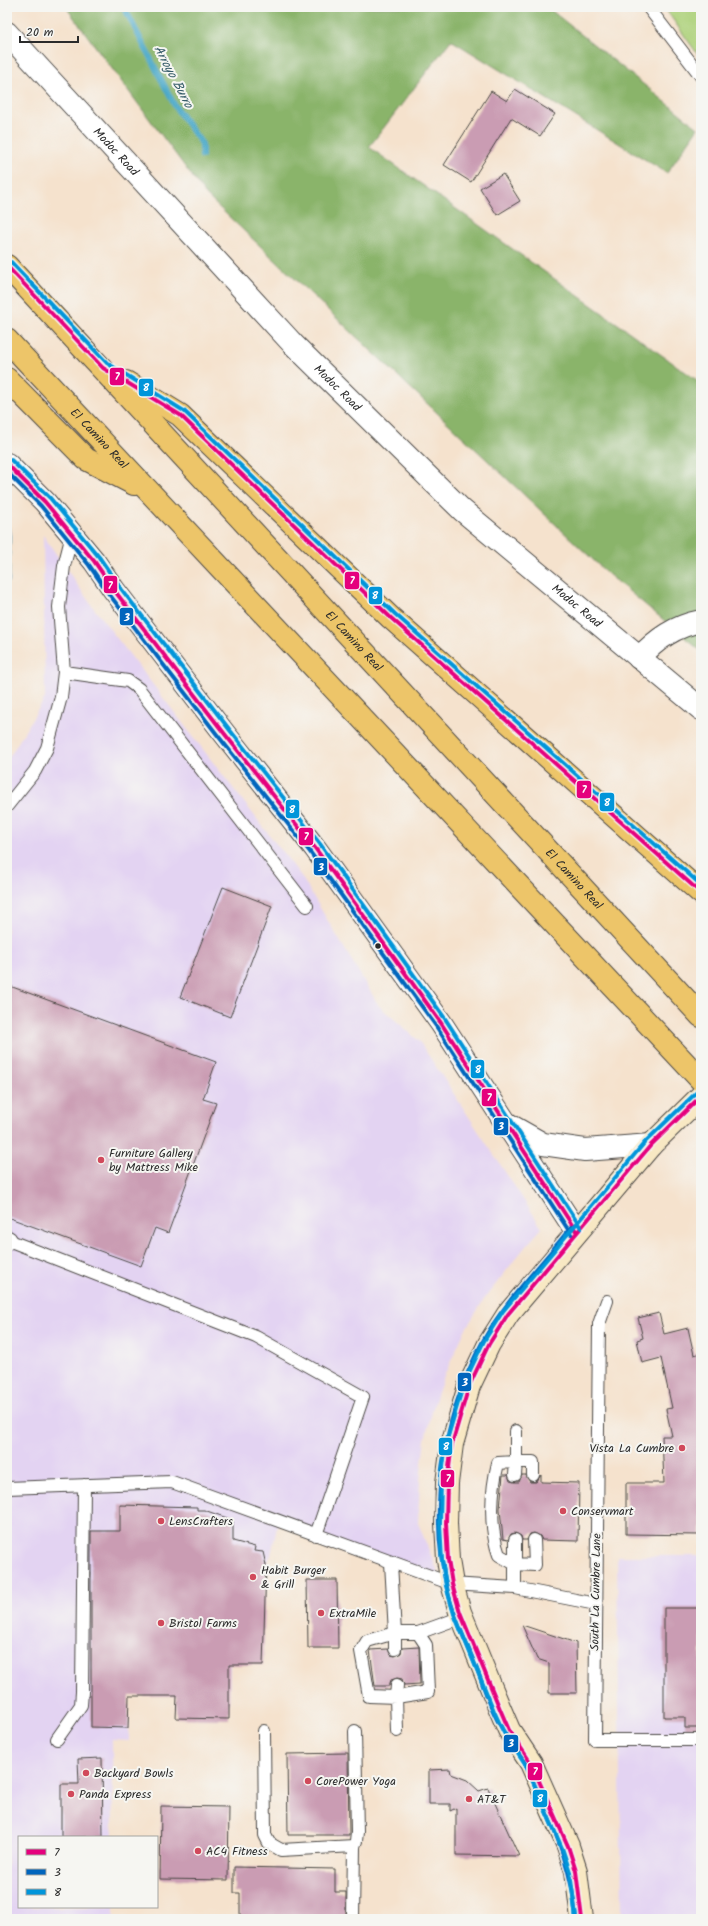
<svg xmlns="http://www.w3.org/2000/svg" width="708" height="1926" font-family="Kalam,sans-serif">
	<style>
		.built { fill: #e3d3f2 }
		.green { fill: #aed27b; stroke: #6c7e53 }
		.forest { fill: #8ab46b; stroke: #5a704b }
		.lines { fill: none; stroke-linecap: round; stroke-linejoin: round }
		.stream { stroke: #49a8c8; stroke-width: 6 }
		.building { fill: #ca9cb3 }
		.service-casing { stroke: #494643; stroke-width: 14 }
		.pedestrian-casing { stroke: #494643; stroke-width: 20 }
		.minor-casing { stroke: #494643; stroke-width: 24 }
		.tertiary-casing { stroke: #494643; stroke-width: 24 }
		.secondary-casing { stroke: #494643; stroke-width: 24 }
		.motorway-casing { stroke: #494643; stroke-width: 24 }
		.service { stroke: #fff; stroke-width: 12 }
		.pedestrian { stroke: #fff; stroke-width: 18 }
		.minor { stroke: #fff; stroke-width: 22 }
		.tertiary { stroke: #fff; stroke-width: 22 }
		.secondary { stroke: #f8e8c3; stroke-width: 22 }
		.motorway { stroke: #edc569; stroke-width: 22 }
		.bus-1-casing { stroke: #f6f6f2; stroke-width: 7 }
		.bus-2-casing { stroke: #f6f6f2; stroke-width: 7 }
		.bus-3-casing { stroke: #f6f6f2; stroke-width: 7 }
		.bus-1 { stroke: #e5007d; stroke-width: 4 }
		.bus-2 { stroke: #0065bd; stroke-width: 4 }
		.bus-3 { stroke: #0095da; stroke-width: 4 }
		.bus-dot { fill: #2b2b2b; stroke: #f6f6f2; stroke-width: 1.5 }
		.poi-dot { fill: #d1495b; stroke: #f6f6f2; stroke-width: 1.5 }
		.labels { text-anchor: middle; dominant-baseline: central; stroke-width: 4; stroke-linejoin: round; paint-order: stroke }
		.street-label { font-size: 12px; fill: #2b2b2b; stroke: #f6f6f2 }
		.poi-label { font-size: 12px; fill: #2b2b2b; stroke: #f6f6f2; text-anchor: start }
		.water-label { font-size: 13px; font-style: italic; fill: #375d6a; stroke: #f6f6f2 }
		.line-badge { stroke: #f6f6f2; stroke-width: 1.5 }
		.badge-label { font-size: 11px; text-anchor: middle; font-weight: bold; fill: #fff }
	</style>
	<rect width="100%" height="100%" fill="#f6f6f2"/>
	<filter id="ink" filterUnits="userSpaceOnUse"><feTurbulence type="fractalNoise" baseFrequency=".025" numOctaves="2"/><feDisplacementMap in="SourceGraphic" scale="8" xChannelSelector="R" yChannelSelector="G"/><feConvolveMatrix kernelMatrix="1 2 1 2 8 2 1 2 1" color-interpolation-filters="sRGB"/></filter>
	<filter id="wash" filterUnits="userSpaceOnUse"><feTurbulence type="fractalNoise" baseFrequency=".012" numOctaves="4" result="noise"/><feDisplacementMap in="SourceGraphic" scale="16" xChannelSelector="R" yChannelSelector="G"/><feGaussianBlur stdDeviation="0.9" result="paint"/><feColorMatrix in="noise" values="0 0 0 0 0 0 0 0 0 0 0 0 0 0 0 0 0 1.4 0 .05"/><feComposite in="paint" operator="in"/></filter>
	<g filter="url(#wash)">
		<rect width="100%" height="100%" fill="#f5e2cd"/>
		<!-- built -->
		<path class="built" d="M43,535L92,606L301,876L379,1006L419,1041L542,1228L525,1247L485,1298L465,1330L444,1376L435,1401L425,1439L420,1480L418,1523L441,1580L278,1522L271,1555L266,1565L263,1665H230L229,1719L176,1718L177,1696H129V1741L112,1740L113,1837H19V1907H114V1919H7V761L45,698Z
			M617,1556H701V1919H622Z"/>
		<!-- green -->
		<path class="green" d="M664,7H701V59Z"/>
		<!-- forest -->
		<path class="forest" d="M66,7H547L698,128L667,173L451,40L369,147L701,383V651L607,573L206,195Z"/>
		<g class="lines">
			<!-- stream -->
			<path class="stream" d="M124,7L176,108L202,144V156
				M7,580L8,531"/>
		</g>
		<g id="blocks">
			<!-- building -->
			<path class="building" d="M515,89L555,114L540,136L511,118L471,182L444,165L491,91L507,101Z
				M503,174L520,201L497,215L480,188Z
				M223,887L272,906L230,1017L180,997Z
				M7,985L216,1062L203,1099L216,1103L168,1233L155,1228L141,1266L7,1217Z
				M659,1313L664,1334L688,1328L694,1355L701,1353V1535L626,1534V1483H664L662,1436H672L666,1409L672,1408L661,1358L642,1363L637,1340L643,1338L638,1318Z
				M503,1475H508L510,1481L514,1482H519L522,1475H526L530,1482H536L541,1475V1482L579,1483L578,1541L542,1540L540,1536L534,1533L530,1534L527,1540H522L521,1536L515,1533L511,1534L508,1540L503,1539L500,1509Z
				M120,1505L197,1507V1510H204L233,1520V1541L255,1547L254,1551L263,1552L266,1565L263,1665H229V1719L176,1718L177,1696H129L128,1728L91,1727V1531H120Z
				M307,1580H337L338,1648H308Z
				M664,1608H701V1728H685V1717H664Z
				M522,1625L576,1643L577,1693H549V1663L537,1659Z
				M419,1647L420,1684L404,1685L402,1679L397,1678L391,1680L389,1686H375L370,1650L388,1649L391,1655L395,1656L401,1653L402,1648Z
				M348,1753L349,1835H288L287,1754Z
				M102,1758L103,1837H61V1784H79L78,1759Z
				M450,1769L451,1774L467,1780L479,1791L488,1788L519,1856L456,1855V1808L450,1811V1804H429V1770Z
				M161,1806L229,1807L228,1880L160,1879Z
				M234,1867L335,1869V1892H346V1919H240V1893H234Z"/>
		</g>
	</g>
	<g filter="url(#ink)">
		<use href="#blocks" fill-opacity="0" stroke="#494643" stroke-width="1"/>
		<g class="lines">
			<defs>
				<path id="service" d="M648,7L701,76
					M64,672L128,681L139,689L307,906
					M7,806L35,771L47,748L61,697L64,672L59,607L64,566L72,535
					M7,1244L8,1240L256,1337L363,1397L316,1535
					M607,1301L599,1324L595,1740H701
					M516,1431V1462H533V1475
					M515,1475L516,1462L498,1463C491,1491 489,1527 499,1555L515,1564V1588L596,1604
					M7,1488L172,1482L452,1584L515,1588
					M515,1540V1564L535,1565L534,1540
					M391,1563L395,1633L367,1641L361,1651L369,1696L396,1697L397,1731
					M395,1649V1633H418L462,1617
					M397,1685L396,1697L428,1692L426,1645L418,1633
					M264,1731L265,1835L269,1843L281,1850L354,1846L356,1841L357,1832L355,1731
					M57,1739L81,1705L82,1692L84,1485
					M353,1919L354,1846"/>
				<path id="pedestrian" d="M7,1240H8"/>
				<path id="minor" d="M639,658C657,639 675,626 701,621
					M506,1123L543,1144L585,1150L651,1145"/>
				<g id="tertiary">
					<path id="s1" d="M7,33L293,344L462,510L701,709"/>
					<path d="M7,464L45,502L94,561L114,590L224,733L315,848L441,1023L576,1231"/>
				</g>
				<path id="secondary" d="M582,1919L576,1871L568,1846L531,1763L509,1730L500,1709L460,1612L452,1584L448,1560L446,1523L447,1483L452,1444L469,1386L489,1344L508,1314L651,1145L701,1096"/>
				<g id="motorway">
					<path id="s2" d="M7,266L701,1016"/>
					<path id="s3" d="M7,340L701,1080"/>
					<path d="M7,379L86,459L134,484"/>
					<path d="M126,382L180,415L391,618L701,893"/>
				</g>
			</defs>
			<!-- service casing -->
			<use href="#service" class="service-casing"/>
			<!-- pedestrian casing -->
			<use href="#pedestrian" class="pedestrian-casing"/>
			<!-- minor casing -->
			<use href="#minor" class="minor-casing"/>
			<!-- tertiary casing -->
			<use href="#tertiary" class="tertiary-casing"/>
			<!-- secondary casing -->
			<use href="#secondary" class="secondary-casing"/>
			<!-- motorway casing -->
			<use href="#motorway" class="motorway-casing"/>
			<!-- service -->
			<use href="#service" class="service"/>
			<!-- pedestrian -->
			<use href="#pedestrian" class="pedestrian"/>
			<!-- minor -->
			<use href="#minor" class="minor"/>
			<!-- tertiary -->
			<use href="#tertiary" class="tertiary"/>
			<!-- secondary -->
			<use href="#secondary" class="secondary"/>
			<!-- motorway -->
			<use href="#motorway" class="motorway"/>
			<defs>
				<path id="bus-1" d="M7,266L103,368L180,415L391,618L701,893
					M7,464L45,502L94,561L114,590L224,733L315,848L441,1023L576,1231
					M582,1919L576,1871L568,1846L531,1763L509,1730L500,1709L460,1612L452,1584L448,1560L446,1523L447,1483L452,1444L469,1386L489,1344L508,1314L651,1145L701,1096"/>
				<path id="bus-2" d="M7,472L41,506L89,565L109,594L219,737L310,852L436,1026L571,1234
					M571,1227C542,1265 506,1299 483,1341C442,1417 427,1513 449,1596C455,1620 467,1643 476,1667C484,1687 490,1708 501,1727C508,1740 518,1752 526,1765C531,1775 535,1786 539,1796C558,1836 573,1875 576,1919"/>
				<path id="bus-3" d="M11,262L107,363L184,411L395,614L701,885
					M11,460L50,498L99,557L119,586L229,729L320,844L446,1020L581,1228
					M576,1919L570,1872L562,1848L526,1766L504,1733L494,1711L454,1614L446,1586L442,1561L440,1523L441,1483L446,1443L464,1383L484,1341L503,1311L646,1141L697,1092"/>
			</defs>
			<!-- bus-1 casing -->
			<use href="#bus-1" class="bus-1-casing"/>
			<!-- bus-2 casing -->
			<use href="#bus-2" class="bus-2-casing"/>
			<!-- bus-3 casing -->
			<use href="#bus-3" class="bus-3-casing"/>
			<!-- bus-1 -->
			<use href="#bus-1" class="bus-1"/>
			<!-- bus-2 -->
			<use href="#bus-2" class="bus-2"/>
			<!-- bus-3 -->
			<use href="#bus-3" class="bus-3"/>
		</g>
	</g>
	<!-- markers -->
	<circle class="bus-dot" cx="378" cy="946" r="3.5"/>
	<g class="poi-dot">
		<circle cx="101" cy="1160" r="4"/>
		<circle cx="682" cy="1448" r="4"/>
		<circle cx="563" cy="1511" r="4"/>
		<circle cx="161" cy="1521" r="4"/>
		<circle cx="253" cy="1577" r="4"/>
		<circle cx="321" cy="1613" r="4"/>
		<circle cx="161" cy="1623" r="4"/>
		<circle cx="86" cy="1773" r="4"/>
		<circle cx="308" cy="1781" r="4"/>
		<circle cx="71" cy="1794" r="4"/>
		<circle cx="469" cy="1799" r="4"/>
		<circle cx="198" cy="1851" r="4"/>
	</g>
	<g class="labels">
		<!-- street labels -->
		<g class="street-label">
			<text stroke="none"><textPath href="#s1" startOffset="161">Modoc Road</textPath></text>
			<text stroke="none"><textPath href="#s1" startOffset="485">Modoc Road</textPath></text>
			<text stroke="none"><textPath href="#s3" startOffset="135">El Camino Real</textPath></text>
			<text stroke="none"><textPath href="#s1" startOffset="809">Modoc Road</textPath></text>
			<text stroke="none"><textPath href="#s2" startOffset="511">El Camino Real</textPath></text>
			<text stroke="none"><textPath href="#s2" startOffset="835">El Camino Real</textPath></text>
			<text transform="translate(596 1592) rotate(-89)">South La Cumbre Lane</text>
		</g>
		<!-- poi labels -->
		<g class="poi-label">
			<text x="109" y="1153">Furniture Gallery<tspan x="109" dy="14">by Mattress Mike</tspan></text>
			<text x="674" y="1448" text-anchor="end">Vista La Cumbre</text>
			<text x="571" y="1511">Conservmart</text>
			<text x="169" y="1521">LensCrafters</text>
			<text x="261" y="1570">Habit Burger<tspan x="261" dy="14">&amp; Grill</tspan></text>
			<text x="329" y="1613">ExtraMile</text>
			<text x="169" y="1623">Bristol Farms</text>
			<text x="94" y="1773">Backyard Bowls</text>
			<text x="316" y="1781">CorePower Yoga</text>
			<text x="79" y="1794">Panda Express</text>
			<text x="477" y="1799">AT&amp;T</text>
			<text x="206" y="1851">AC4 Fitness</text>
		</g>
		<!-- water labels -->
		<g class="water-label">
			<text transform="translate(173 77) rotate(62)">Arroyo Burro</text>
		</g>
	</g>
	<g class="line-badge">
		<rect x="109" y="367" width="16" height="19" rx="4" fill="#e5007d"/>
		<rect x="138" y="378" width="16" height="19" rx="4" fill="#0095da"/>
		<rect x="344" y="571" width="16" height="19" rx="4" fill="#e5007d"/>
		<rect x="103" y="575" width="15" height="19" rx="4" fill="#e5007d"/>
		<rect x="368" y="586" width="15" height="19" rx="4" fill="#0095da"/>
		<rect x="119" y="607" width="15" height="19" rx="4" fill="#0065bd"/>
		<rect x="576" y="780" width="16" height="19" rx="4" fill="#e5007d"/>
		<rect x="599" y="792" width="16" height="20" rx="4" fill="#0095da"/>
		<rect x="285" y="799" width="15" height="20" rx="4" fill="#0095da"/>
		<rect x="298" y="827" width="16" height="19" rx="4" fill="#e5007d"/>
		<rect x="313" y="857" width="15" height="19" rx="4" fill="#0065bd"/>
		<rect x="470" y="1059" width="15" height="20" rx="4" fill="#0095da"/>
		<rect x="481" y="1088" width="16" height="19" rx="4" fill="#e5007d"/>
		<rect x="493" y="1117" width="16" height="19" rx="4" fill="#0065bd"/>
		<rect x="457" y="1372" width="15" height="20" rx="4" fill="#0065bd"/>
		<rect x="438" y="1437" width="15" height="19" rx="4" fill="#0095da"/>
		<rect x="440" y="1469" width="15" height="19" rx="4" fill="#e5007d"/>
		<rect x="503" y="1734" width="16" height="19" rx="4" fill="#0065bd"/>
		<rect x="527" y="1762" width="16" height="19" rx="4" fill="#e5007d"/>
		<rect x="532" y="1789" width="16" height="19" rx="4" fill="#0095da"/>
	</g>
	<g class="badge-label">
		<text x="117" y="380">7</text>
		<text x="146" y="391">8</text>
		<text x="352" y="584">7</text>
		<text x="110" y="589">7</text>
		<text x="375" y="599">8</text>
		<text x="127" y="621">3</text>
		<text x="584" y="793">7</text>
		<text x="607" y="806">8</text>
		<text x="292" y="813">8</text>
		<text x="306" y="840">7</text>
		<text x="321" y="871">3</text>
		<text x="478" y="1073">8</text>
		<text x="489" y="1101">7</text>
		<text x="501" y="1130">3</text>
		<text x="465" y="1386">3</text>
		<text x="446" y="1450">8</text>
		<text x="448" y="1482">7</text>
		<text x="511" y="1747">3</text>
		<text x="535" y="1775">7</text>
		<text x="540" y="1802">8</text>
	</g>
	<!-- margin -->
	<rect width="708" height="1926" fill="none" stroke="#f6f6f2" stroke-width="24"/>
	<!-- legend -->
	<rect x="18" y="1836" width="140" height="72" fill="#f6f6f2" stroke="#a5a5a2"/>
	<rect x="26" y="1849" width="20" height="6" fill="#e5007d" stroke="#a5a5a2"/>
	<text x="54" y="1856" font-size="12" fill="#2b2b2b">7</text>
	<rect x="26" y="1869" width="20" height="6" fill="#0065bd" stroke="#a5a5a2"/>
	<text x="54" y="1876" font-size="12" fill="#2b2b2b">3</text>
	<rect x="26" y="1889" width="20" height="6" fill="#0095da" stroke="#a5a5a2"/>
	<text x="54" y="1896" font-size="12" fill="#2b2b2b">8</text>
	<!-- scale -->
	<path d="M20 36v6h58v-6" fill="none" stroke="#2b2b2b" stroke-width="2"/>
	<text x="26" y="36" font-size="12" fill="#2b2b2b" stroke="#f6f6f2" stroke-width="3" paint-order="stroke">20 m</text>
</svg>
